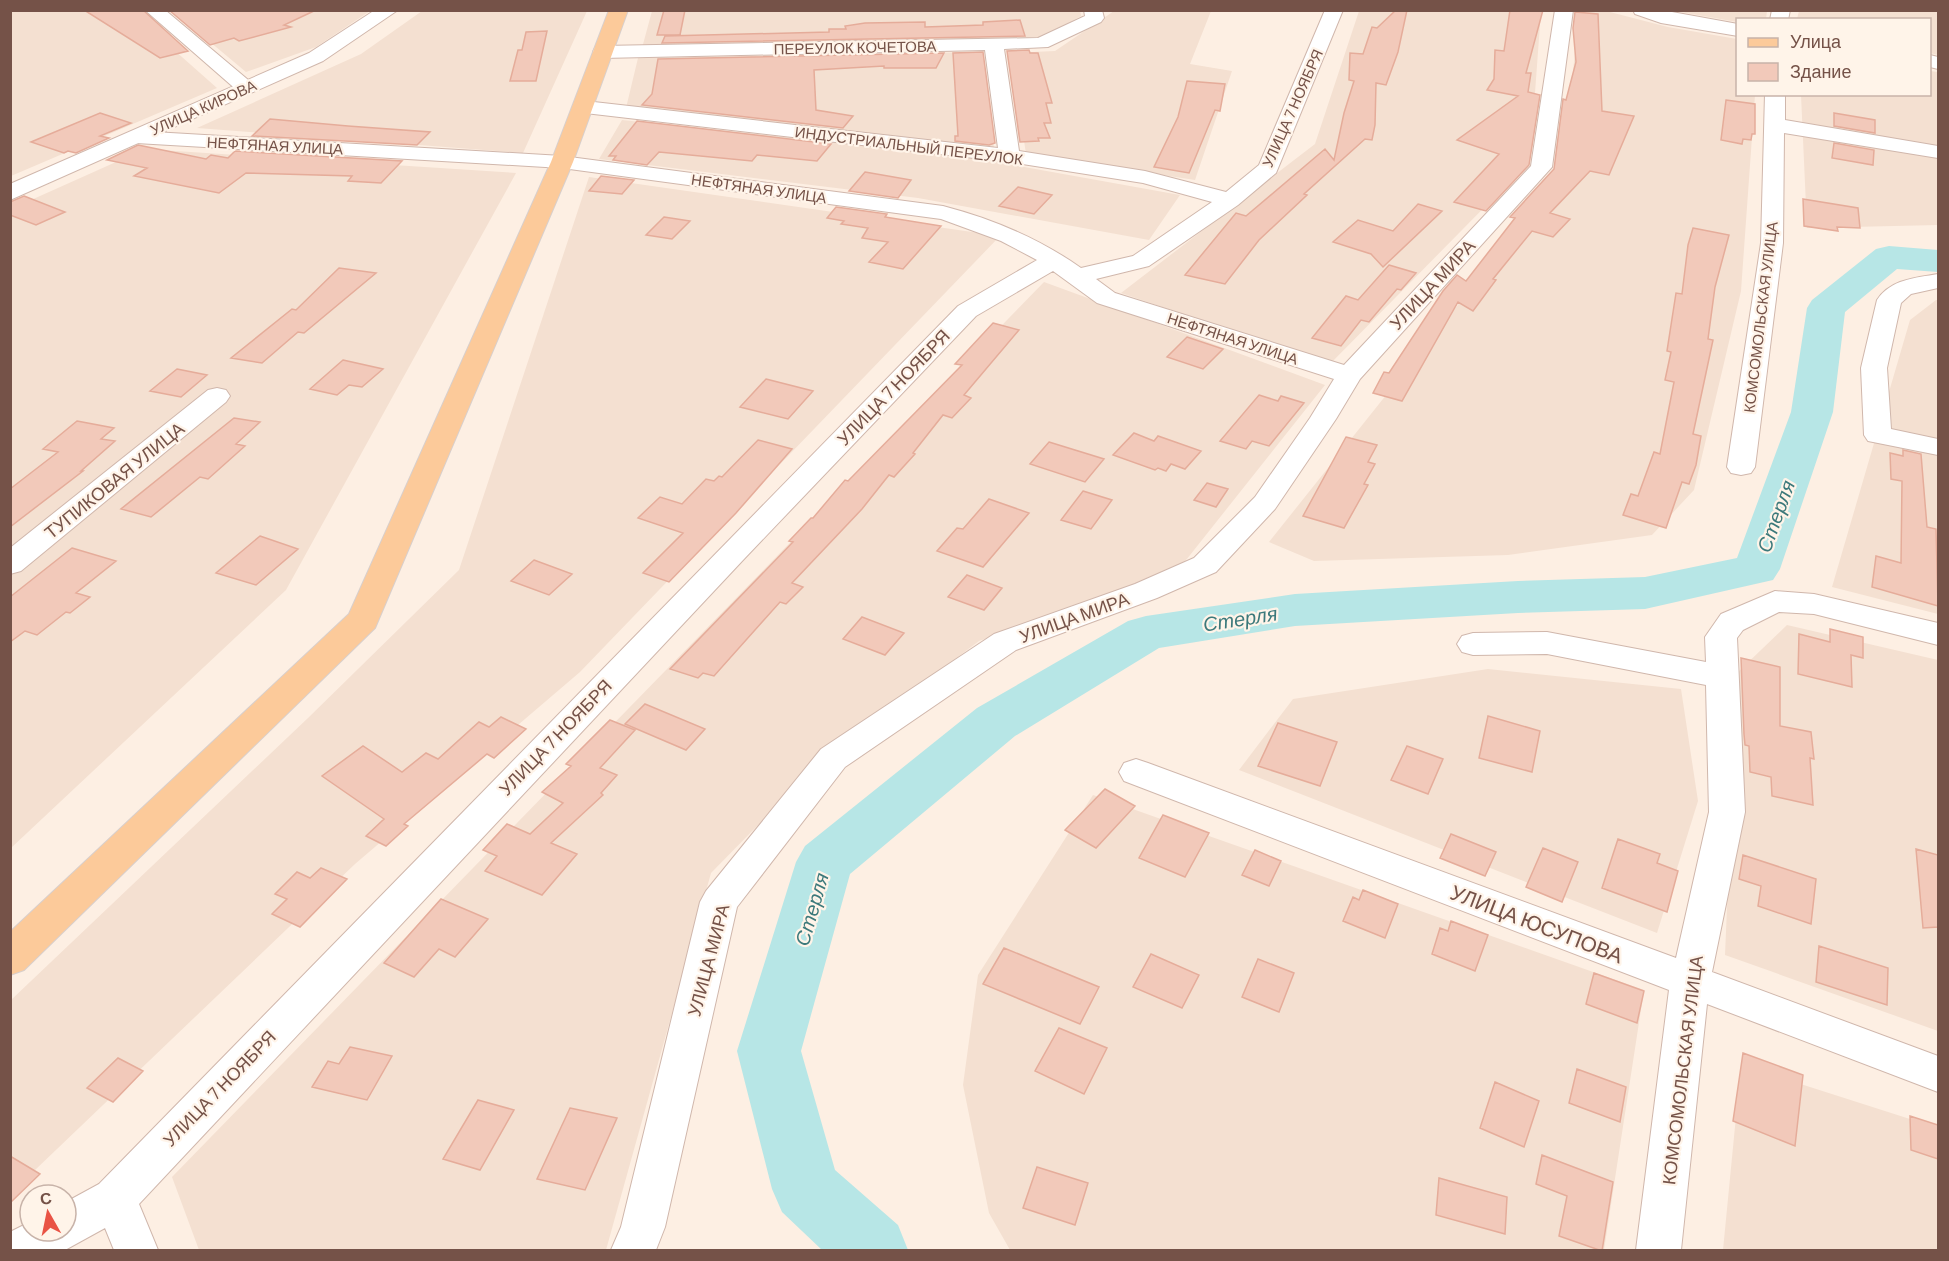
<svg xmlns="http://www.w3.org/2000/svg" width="1949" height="1261" font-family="Barlow,sans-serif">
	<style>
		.residential { fill: #f4e0d1 }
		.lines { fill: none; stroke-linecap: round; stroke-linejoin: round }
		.river { fill: #b7e6e6; fill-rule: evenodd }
		.building { fill: #f2c9ba; stroke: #e5ac9a; stroke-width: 1.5 }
		.minor-casing { stroke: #d0b7ac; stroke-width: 2 }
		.tertiary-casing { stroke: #d0b7ac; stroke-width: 2 }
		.primary-casing { stroke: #d8cfcc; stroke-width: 2 }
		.minor { fill: #fff; fill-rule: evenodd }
		.tertiary { fill: #fff; fill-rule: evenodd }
		.primary { fill: #fcca9a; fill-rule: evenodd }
		.labels { text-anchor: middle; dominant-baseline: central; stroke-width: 4.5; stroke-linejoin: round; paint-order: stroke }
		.far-street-label { font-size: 15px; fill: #755248; stroke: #fff4e9 }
		.street-label { font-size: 18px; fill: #755248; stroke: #fff4e9 }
		.water-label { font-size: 20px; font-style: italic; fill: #3c797b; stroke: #fff4e9 }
		.near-street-label { font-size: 21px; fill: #755248; stroke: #fff4e9 }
	</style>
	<rect width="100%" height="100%" fill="#fdefe3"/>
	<!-- residential -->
	<path class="residential" d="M1080,10L1081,16L1043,37L642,48L652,11Z
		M11,11H130L217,88L11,176Z
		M173,11H370L316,47L246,72Z
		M422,11H587L523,153L197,128L361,54Z
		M1114,11H1211L1190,64L1232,71L1195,180L1026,154L1011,53L1055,51Z
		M1359,11H1541L1530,161L1330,364L1121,293L1315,144Z
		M1579,11H1606L1668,27L1737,39L1738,94L1755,95L1741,291L1694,490L1652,535L1508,555L1314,561L1269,542L1563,173Z
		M1675,11L1767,10V11L1766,19L1738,20L1737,22Z
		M1799,11H1938V55L1930,53V20L1797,19Z
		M981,52L994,148L626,108L638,58Z
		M1930,71L1938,72V225L1807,228L1801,95L1930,94Z
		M622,120L958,155L1180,195L1149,240L918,198L599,159Z
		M145,149L516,173L286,590L11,848V209Z
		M589,177L1000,236L580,672L355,864L11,1193V1000L308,718L459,570Z
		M1044,282L1325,385L1175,574L979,641L824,758L711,873L606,1250H199L172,1177Z
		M1936,300H1938V614L1832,587L1910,320Z
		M1787,625L1938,660V1031L1725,955L1737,673Z
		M1488,669L1681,689L1698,801L1657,933L1239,770L1293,699Z
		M1093,795L1644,990L1604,1250H1010L989,1213L963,1085L978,975Z
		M1741,1065L1938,1128V1250H1723Z"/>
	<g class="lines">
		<!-- river -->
		<path class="river" d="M1889,246L1938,250V272L1897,269L1845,312L1833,412L1780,569L1773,580L1645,609L1518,613L1295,626L1159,648L1015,736L850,874L801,1051L835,1170L898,1225L908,1250H822L782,1212L772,1189L737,1051L796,862L805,846L977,708L1128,621L1146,616L1295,594L1518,581L1645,577L1737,558L1791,412L1807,308L1812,300L1876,249Z"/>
	</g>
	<!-- building -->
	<path class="building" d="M84,10H143L188,51L160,58Z
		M169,10H316L284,25L291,27L239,41L234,38L210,45Z
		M664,10H685L680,35H657Z
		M1396,10H1407L1398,52L1386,85L1376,83L1375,125L1372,140L1365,139L1304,194L1307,195L1259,240L1225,284L1185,275L1236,213L1246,216L1325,149L1334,160L1344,113L1354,81L1349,80L1350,53L1363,54L1372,27L1377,28Z
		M1510,10H1543L1526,73H1531L1528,92L1540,95L1529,165L1486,211L1454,202L1499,154L1457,140L1518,96L1487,90L1494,79L1495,50L1504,51Z
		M1575,12L1598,14L1602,111L1634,116L1609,175L1590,171L1550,213L1570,219L1553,237L1532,231L1493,279L1496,280L1473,311L1458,302L1402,401L1373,393L1384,372L1389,373L1443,291L1457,275L1466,281L1515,218L1510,217L1554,169L1563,99L1566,100L1576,62L1573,28Z
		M1020,20L1025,36L662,43L665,36L829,32V29H846L845,26L865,23L925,22V27L983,25V22Z
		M547,31L536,81H510L518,50H522L526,32Z
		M1029,50L1030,53H1038L1052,103H1046L1051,123H1044L1050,138H1038L1039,141L1020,142L1007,51Z
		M983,52L995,143L989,145L955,141V136H958L953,53Z
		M944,53L936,68H884V66L814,70L816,110L853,116L843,128L642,105L652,94L658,59Z
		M1187,81L1225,84L1220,111L1215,110L1189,173L1154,167L1178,117Z
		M1726,100L1755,104V134H1752L1751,140L1743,139L1742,144L1721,140Z
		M100,113L131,123L100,136L109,138L76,153L68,151L64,153L31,142Z
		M1834,113L1875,120V133L1834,126Z
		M270,119L348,126L430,132L417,145L252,136Z
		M637,121L831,144L817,161L757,155L752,161L659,152L647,165L613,160L616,156H609Z
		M1834,143L1874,150L1873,165L1832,158Z
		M138,145L206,159L211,155L228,158L235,151L402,161L381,183L348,181L352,176L246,173L219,193L134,176L147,168L107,160Z
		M865,172L911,180L898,198L849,191Z
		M601,176L634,180L622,194L589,191Z
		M1018,187L1052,195L1034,214L999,206Z
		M24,196L65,212L36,225L10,215V202Z
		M1803,199L1858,208L1860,228L1837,227L1838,231L1804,226Z
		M1418,204L1442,211L1383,267L1371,254L1333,242L1358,220L1393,231Z
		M836,207L887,214L885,217L941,226L903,269L869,262L888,242L862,238L868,228L841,224L844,221L827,218Z
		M664,217L690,221L672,239L646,235Z
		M1693,228L1729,235L1715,287L1708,339L1713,340L1693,434L1701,436L1696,465L1689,484L1682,482L1666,528L1623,515L1631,494L1638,496L1654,452L1660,454L1674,382L1665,380L1671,352L1667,351L1676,293L1682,294L1688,245Z
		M1389,265L1416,273L1401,290L1397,289L1369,322L1361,320L1341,346L1312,338L1346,296L1358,300Z
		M339,268L376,273L304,333L298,332L262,363L231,358L292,309L296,310Z
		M993,323L1019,330L964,395L971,398L952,418L943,415L913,453L915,454L894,477L889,475L862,509L792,583L803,587L786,604L780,602L714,676L703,673L698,678L670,669L793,542L789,541L811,518H813L845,480L848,481L962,365L955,364Z
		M1187,337L1223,349L1203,369L1167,357Z
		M343,360L383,369L362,387L349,385L337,395L310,389Z
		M177,369L207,375L181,397L150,391Z
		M766,379L813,391L788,419L740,407Z
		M1259,395L1278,401L1281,396L1304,403L1269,446L1252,441L1246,449L1220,441Z
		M234,418L260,422L236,444L245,446L208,479L200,477L151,517L121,509Z
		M77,421L114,428L101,439L115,441L81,471H83L10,527V489L58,452L43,449Z
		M1134,433L1154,441L1158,436L1201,451L1185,469L1171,464L1166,471L1158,468L1155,470L1113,455Z
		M1346,437L1377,445L1368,462L1375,464L1364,484L1368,485L1344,528L1303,516Z
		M758,440L792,449L736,513L669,582L643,573L683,533L638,518L660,497L682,504L706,479L714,481L719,476L722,477Z
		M1049,442L1104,459L1085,482L1030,464Z
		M1903,450L1921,454L1927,527L1936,529L1938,606L1872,587L1876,556L1901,563L1902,481L1891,479L1890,453L1903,456Z
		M1207,483L1228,489L1216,507L1194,500Z
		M1083,491L1112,500L1091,529L1061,520Z
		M989,499L1029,513L983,567L937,551L957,528L963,529Z
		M260,536L298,549L256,585L216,573Z
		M72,548L116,561L76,593L90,597L70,613L66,612L37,635L25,631L10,642V597Z
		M534,560L572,574L549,595L511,581Z
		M967,575L1002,588L984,610L948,597Z
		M862,617L904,633L885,655L843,639Z
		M1830,629L1863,637V658L1851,655L1852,687L1798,674L1799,634L1830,642Z
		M1741,658L1780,667V726L1811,732L1814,759L1810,758L1813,805L1772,796L1771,777L1750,772L1749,746L1745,745L1744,734Z
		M645,704L705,729L686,750L625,724Z
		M1488,716L1540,731L1532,772L1479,758Z
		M501,717L526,729L494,758L487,754L404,824L408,826L386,846L366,836L384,819L322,776L363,746L402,772L426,753L438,759L479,722L489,727Z
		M610,720L635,730L600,768L617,775L601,793L603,795L551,843L577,854L542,895L485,871L497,856L483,850L507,824L530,834L563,803L542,792L571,766L566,764Z
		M1278,723L1337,742L1320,786L1258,766Z
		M1407,746L1443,759L1428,794L1391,780Z
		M1105,789L1135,806L1096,848L1065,830Z
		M1163,815L1209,833L1185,877L1139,858Z
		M1451,834L1496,852L1485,876L1440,858Z
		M1618,839L1660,854L1657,863L1678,871L1667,912L1602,888Z
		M1543,848L1578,862L1562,902L1526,887Z
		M1916,849L1938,855V927L1923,928Z
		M1255,850L1281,861L1269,886L1242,875Z
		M1743,855L1816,879L1811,924L1758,906L1761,886L1739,879Z
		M321,868L347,879L300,927L272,914L287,899L275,894L297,872L310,878Z
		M1363,890L1398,904L1385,938L1343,921L1353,897L1359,900Z
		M441,899L488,919L455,957L439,949L414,977L384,963Z
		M1451,921L1488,935L1475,971L1432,954L1440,928L1448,931Z
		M1819,946L1888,968L1887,1005L1816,982Z
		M1004,948L1099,987L1080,1024L983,984Z
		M1151,954L1199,975L1182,1008L1133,987Z
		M1258,959L1294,973L1279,1012L1242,997Z
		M1594,973L1644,991L1637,1023L1586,1004Z
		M1059,1028L1107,1048L1084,1094L1035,1071Z
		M350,1047L392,1056L367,1100L312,1087L328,1061L339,1064Z
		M1743,1053L1803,1075L1795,1146L1733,1121Z
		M118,1058L143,1071L113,1102L87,1088Z
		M1577,1069L1626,1087L1620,1122L1569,1103Z
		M1495,1082L1539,1101L1524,1147L1480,1128Z
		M478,1100L514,1110L480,1170L443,1159Z
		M570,1108L617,1118L585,1190L537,1179Z
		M1910,1116L1938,1125V1159L1911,1150Z
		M1542,1155L1613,1182L1602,1251L1559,1236L1567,1196L1536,1184Z
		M10,1156L40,1174L10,1203Z
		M1037,1167L1088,1183L1075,1225L1023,1208Z
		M1439,1178L1507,1197L1505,1234L1436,1215Z"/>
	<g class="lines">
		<defs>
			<path id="minor" d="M145,10H165L253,84L256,88L253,92H239Z
				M1084,10H1102L1104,18L1101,22L1048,47L1004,49L1019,151L1145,171L1226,192L1259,165L1325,10H1343L1276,173L1238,205L1149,266L1096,279L1115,293L1344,365L1531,166L1555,10H1573L1552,167L1360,379L1336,419L1275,509L1216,572L1157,598L1016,650L845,767L737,907L665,1227L656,1250H611L621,1227L700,902L706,891L821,749L994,634L1135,584L1194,558L1255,497L1310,418L1334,379L1097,303L1053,271L976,316L744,559L139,1204L158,1250H114L105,1228L65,1250H10V1232L30,1222V1231H66V1202L99,1184L958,306L1037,260L1001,241L941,219L562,168L136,143L129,141L126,137L129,133L136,131L562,156L943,206C993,219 1040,239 1081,268L1133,256L1212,202L1143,183L1009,162L585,113L578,111L575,107L578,103L585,101L998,148L985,50L602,58L595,56L593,52L595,48L602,46L1038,38L1085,16Z
				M1772,10H1790L1788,20H1770Z
				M1930,55L1938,57V69L1930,67Z
				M1765,94H1785V120L1938,146V158L1784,133L1783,243L1755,467L1751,473L1741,475L1731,473L1727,467L1761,243Z
				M1938,274V288L1911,294L1901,303L1887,368L1891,429L1938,439V455L1868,441L1864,435L1861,368L1877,300C1891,279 1915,278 1938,274Z
				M217,388L226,390L230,396L226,402L21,571L10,574V548L208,390Z
				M1775,591L1814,594L1938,623V645L1814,614L1779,612L1743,630L1737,638L1745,812L1712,972L1938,1056V1092L1707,1004L1681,1250H1636L1669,990L1124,781L1119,772L1124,763L1136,759L1148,763L1676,958L1709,812L1706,685L1547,654L1473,655L1462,652L1457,644L1462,636L1473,633L1547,632L1706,662L1705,637L1721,614Z"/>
			<path id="tertiary" d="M375,10H398L323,61L10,200V184L309,53Z
				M1633,10H1661L1738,24V36L1661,23L1635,14Z"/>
			<path id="primary" d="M609,10H628L573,162L375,628L24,970L10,975V932L349,614L551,162Z"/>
		</defs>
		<!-- minor casing -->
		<use href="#minor" class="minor-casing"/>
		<!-- tertiary casing -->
		<use href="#tertiary" class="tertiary-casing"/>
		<!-- primary casing -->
		<use href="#primary" class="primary-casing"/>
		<!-- minor -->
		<use href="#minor" class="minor"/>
		<!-- tertiary -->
		<use href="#tertiary" class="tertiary"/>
		<!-- primary -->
		<use href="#primary" class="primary"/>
	</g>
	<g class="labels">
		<!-- far-street labels -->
		<g class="far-street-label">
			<text transform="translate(855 47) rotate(-1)">ПЕРЕУЛОК КОЧЕТОВА</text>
			<text transform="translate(203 107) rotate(-24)">УЛИЦА КИРОВА</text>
			<text transform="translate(1292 108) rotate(-66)">УЛИЦА 7 НОЯБРЯ</text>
			<text transform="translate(275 145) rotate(3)">НЕФТЯНАЯ УЛИЦА</text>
			<text transform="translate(909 145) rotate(7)">ИНДУСТРИАЛЬНЫЙ ПЕРЕУЛОК</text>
			<text transform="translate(759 188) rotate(8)">НЕФТЯНАЯ УЛИЦА</text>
			<text transform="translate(1760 317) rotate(-83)">КОМСОМОЛЬСКАЯ УЛИЦА</text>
			<text transform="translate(1233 338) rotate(18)">НЕФТЯНАЯ УЛИЦА</text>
		</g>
		<!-- street labels -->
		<g class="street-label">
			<text transform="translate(1432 284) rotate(-47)">УЛИЦА МИРА</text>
			<text transform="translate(893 387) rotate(-46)">УЛИЦА 7 НОЯБРЯ</text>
			<text transform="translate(114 480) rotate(-39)">ТУПИКОВАЯ УЛИЦА</text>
			<text transform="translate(1074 617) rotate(-20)">УЛИЦА МИРА</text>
			<text transform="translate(555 737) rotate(-46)">УЛИЦА 7 НОЯБРЯ</text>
			<text transform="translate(708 960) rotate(-75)">УЛИЦА МИРА</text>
			<text transform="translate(1682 1070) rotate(-83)">КОМСОМОЛЬСКАЯ УЛИЦА</text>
			<text transform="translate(219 1088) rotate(-46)">УЛИЦА 7 НОЯБРЯ</text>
		</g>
		<!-- water labels -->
		<g class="water-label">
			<text transform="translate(1775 516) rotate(-70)">Стерля</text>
			<text transform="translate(1240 618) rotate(-9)">Стерля</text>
			<text transform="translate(811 909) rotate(-74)">Стерля</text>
		</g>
		<!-- near-street labels -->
		<g class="near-street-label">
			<text transform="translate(1537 923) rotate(21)">УЛИЦА ЮСУПОВА</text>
		</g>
	</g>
	<!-- border -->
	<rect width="1949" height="1261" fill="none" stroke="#755248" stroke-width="24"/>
	<!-- legend -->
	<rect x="1736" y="18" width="195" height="78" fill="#fff4e9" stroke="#c8b3a9" stroke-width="1.5"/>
	<rect x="1748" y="38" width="30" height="9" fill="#fcca9a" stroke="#c8b3a9" stroke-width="1.5"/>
	<text x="1790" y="48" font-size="18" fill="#755248">Улица</text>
	<rect x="1748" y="63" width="30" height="18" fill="#f2c9ba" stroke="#c8b3a9" stroke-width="1.5"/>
	<text x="1790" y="78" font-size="18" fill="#755248">Здание</text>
	<!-- north arrow -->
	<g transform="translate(48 1213) rotate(351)"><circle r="28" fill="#fff4e9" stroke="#c8b3a9" stroke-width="1.5"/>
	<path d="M0-4.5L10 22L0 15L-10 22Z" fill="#e95345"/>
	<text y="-9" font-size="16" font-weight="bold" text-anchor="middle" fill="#755248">С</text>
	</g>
</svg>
